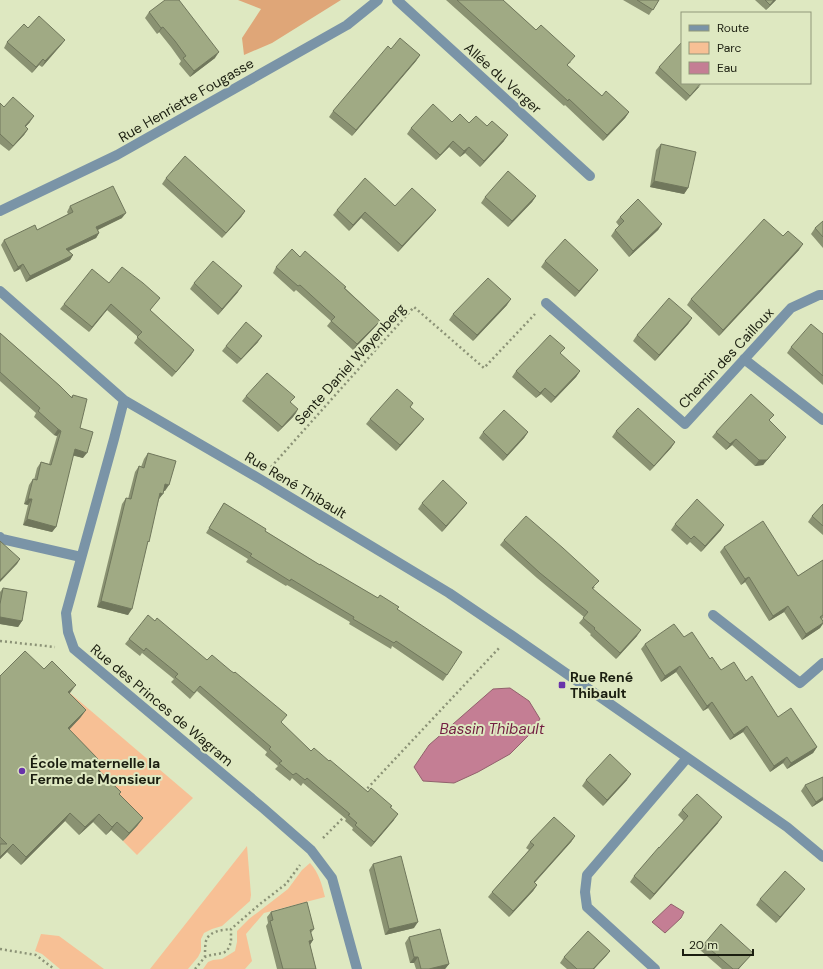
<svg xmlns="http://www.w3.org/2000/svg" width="823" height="969" font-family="'DM Sans',sans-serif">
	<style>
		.green { fill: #f7c095 }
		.forest { fill: #dfa678 }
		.water { fill: #c47e94; stroke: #91616c }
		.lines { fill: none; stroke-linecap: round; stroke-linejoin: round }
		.path { stroke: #8b9276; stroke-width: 2.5; stroke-dasharray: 2 3; stroke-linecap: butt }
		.minor { stroke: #7a94a7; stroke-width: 10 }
		.wall { fill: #8a9272 }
		.shaded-wall { fill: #70775c }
		.building { fill: #a0aa84; stroke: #70775c }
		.poi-dot { fill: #6833aa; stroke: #dee8c1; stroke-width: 1.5 }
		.labels { text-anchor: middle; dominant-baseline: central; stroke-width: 4; stroke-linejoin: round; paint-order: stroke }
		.street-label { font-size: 14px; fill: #1b1e10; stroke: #dee8c1 }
		.poi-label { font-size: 14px; font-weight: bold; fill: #1b1e10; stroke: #dee8c1; text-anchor: start }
		.water-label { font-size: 15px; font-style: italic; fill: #731f42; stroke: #dee8c1 }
	</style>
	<rect width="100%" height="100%" fill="#dee8c1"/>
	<!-- green -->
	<path class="green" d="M70,693L193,798L137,855L123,841L137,826L60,739L62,701Z
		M247,846L251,895L250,901L222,926L212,929L204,933L201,939V951L198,957L188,969H150Z
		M310,863C319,873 322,885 325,897L264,913L246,934L252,961L245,969H203L208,962L213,960L222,959L235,951L237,942V931L249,919L288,889L302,870Z
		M41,934L59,936L104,969H60L42,954L35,951Z"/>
	<!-- forest -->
	<path class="forest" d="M238,0H341L272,43L244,55L242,38L261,9Z"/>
	<!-- water -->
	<path class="water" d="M510,688L529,701L540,719L529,735L510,754L478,772L454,783L423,781L414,767L429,745L493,689Z
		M671,904L684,912L681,918L665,933L652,922Z"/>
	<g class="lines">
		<!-- path -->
		<path class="path" d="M271,467L414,307L484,368L535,314
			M0,641L55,647
			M364,792L500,647
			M323,838L346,815
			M0,949L36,955L54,969
			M205,957C205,953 205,945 206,941C209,931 222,930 231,929
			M195,969L205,957L211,955L223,953L227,951L230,945L231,940V929L260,904L286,884L300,865"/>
		<!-- minor -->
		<path class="minor" d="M397,0L590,176
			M0,211L117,155L347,25L378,0
			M0,291L124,400L260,479L449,593L511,635L787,827L823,857
			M546,303L685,424L791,308L819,295H823
			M744,359L823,420
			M124,400L114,439L66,613L68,632L74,649L263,808L311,850L332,878L357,969
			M0,537L2,539L81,557
			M713,615L800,683L823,663
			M655,969L587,907L585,892L587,875L687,758"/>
	</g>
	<!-- wall -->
	<path class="wall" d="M446,0H503L571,62L567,65L602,96L629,112L625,118L603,141L565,105L564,106Z
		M623,0H659L649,15Z
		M755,0H776L766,10Z
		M149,12L215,58L190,77L179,64L181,61L171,47L159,32L157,34L145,18Z
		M28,28L65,40L61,45L42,67L39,65L32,73L4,48L7,42Z
		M391,49L420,55L416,61L352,136L329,117L333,111Z
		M659,67L682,83L699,87L686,101L655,73Z
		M0,103L4,107L30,122L25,127L28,129L24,135L9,151L0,144Z
		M452,122L469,123L504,141L480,167L465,153L460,157L449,147L436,160L407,134L411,128Z
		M661,144L688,188L684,194L650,187L656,150Z
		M166,178L245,211L241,217L222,238L162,184Z
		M536,196L532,202L508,227L481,203L485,197Z
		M70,206L122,218L98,230L99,233L96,238L69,251L73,255L70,260L26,282L20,269L14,272L1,245L4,240L37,230L68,214L67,212Z
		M395,206L436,210L432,215L398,252L361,218L349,231L333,215L337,210Z
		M620,217L662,224L658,230L629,257L611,236L615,230L619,226L616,222Z
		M823,221V248L811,234L815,228Z
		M783,236L799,250L719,336L687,305L691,299Z
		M545,261L598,270L594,275L575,297L541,267Z
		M276,267L345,288L380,321L376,326L353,350L327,326L331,321L296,290L294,292L273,273Z
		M109,283L160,298L150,310L194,350L191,355L172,377L134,343L138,337L107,310L89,332L60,309L64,304Z
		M194,283L238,292L218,315L190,289Z
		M507,305L473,341L449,320L453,314Z
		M692,318L688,324L655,361L633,341L637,335Z
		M0,333L60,386L71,397L73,395L80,428L83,458L73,455L56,527L52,532L23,525L28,505L24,504L29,485L33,479L34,480L37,468L41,462L49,464L57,436L54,435L34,417L36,413L0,381Z
		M823,334V385L787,353L791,347Z
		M258,342L237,364L222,351L226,346Z
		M516,371H580L576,377L551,403L541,394L536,398L512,377Z
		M246,396L291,402L295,415L278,432L242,401Z
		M413,403L410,407L420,424L396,451L366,424L370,419Z
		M770,421L786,437L782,442L763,465L755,466L732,445L726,450L712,437L716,432Z
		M616,431L675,442L671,448L650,471L612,437Z
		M483,432H528L524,438L503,461L479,438Z
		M148,453L165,491H164L159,499L128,615L97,607L122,504L126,498L128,499L135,472L139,466L141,467L144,459Z
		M224,503L265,531L320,565L378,598L399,607L397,609L447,675L443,681L392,646L391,649L349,624L350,622L287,585L286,586L246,562L248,559L206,533Z
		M422,503H467L463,508L442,532L418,509Z
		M823,504V535L808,522L812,516Z
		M675,524L721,530L701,552L690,542L687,545L671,530Z
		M504,540L595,587L593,589L637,636L616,659L590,635L591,634L579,623L584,617L537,578L500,545Z
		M724,547L798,576L823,560V618L822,619L823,621V624L820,628L802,640L784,612L769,621L745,582L741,585L720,552Z
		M3,588L22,621L18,627L0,624V592Z
		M155,621L281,723L311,751L329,761L368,792L391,807L394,820L371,847L352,830L353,828L345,821L346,819L303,783L301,786L292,778L290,781L275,769L278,766L265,755L267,752L197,691L190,699L171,682L174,679L142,653L140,656L125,644L129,639Z
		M684,637L710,659L721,670L746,681L778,717L817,747L813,753L787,769L783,763L770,772L743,732L730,740L708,708L703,711L676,672L661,682L641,649L645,644Z
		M0,676L69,694L86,710L80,718L69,730L98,759L94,765L121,792L119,795L143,818L137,826L123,841L111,830L106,835L93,822L79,835L65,821L21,865L7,852L0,859Z
		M586,780H627L603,806L582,786Z
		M805,785L823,800L812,807L801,791Z
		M682,810L718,823L650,900L630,882L634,876L684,821L678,815Z
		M575,836L571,842L534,883L537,885L533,891L509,917L488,897L492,892L529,850L526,848L530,842Z
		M373,864L414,928L385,935L369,870Z
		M801,894L776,923L756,905L760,899Z
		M271,912L314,929L311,933L313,940L310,945L316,969H277L266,926L268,923L267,917Z
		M409,937L449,964L445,969H416L414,963H410L405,943Z
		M704,944L748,958L739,969H722L700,950Z
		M610,951L606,956L594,969H567L560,963L564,957Z"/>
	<!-- shaded-wall -->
	<path class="shaded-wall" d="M774,0H776L766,10Z
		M163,27L159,32L157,34L161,28Z
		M65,40L61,45L42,67L45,61Z
		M219,52L215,58L190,77L194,71Z
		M420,55L416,61L352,136L356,130Z
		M43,59L39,65L32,73L36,67Z
		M702,83L699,87L686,101L690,96Z
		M629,112L625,118L603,141L607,135Z
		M34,116L30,122L21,132L25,126Z
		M28,129L24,135L9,151L13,146Z
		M508,135L504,141L480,167L484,161Z
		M453,141L449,147L436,160L440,155Z
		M469,147L465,153L460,157L464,151Z
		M654,181L688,188L684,194L650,187Z
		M536,196L532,202L508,227L512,221Z
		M436,210L432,215L398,252L402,246Z
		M245,211L241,217L222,238L226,233Z
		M365,212L361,218L349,231L353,225Z
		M126,213L122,218L93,232L96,227Z
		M662,224L658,230L629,257L633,251Z
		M99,233L96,238L62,254L66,249Z
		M803,244L799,250L719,336L723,330Z
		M73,255L70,260L26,282L30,276Z
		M23,264L20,269L14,272L18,267Z
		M598,270L594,275L575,297L579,291Z
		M242,286L238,292L218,315L222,309Z
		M511,299L507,305L473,341L477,335Z
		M111,304L107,310L89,332L92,327Z
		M692,318L688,324L655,361L659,355Z
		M380,321L376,326L353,350L357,344Z
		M262,336L258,342L237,364L241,359Z
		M194,350L191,355L172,377L176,372Z
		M580,371L576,377L551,403L555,397Z
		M545,388L541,394L536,398L540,393Z
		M298,409L295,415L278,432L282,427Z
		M424,419L420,424L396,451L400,445Z
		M58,429L61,431L57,436L54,435Z
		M528,432L524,438L503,461L507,455Z
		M786,437L782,442L763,465L755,466L759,460Z
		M736,439L732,445L726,450L730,444Z
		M675,442L671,448L650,471L654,466Z
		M75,449L87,453L83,458L71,455Z
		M165,484L169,485L165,491L161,490Z
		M160,493L163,494L159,499Z
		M28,499H32L28,505L24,504Z
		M467,503L463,508L442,532L446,526Z
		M27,519L56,527L52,532L23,525Z
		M724,525L721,530L701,552L705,546Z
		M20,559L17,564L0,582V580Z
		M749,577L745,582L741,585L745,579Z
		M101,601L132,609L128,615L97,607Z
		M788,606L784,612L769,621L773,616Z
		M0,617L22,621L18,627L0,624Z
		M823,623L820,628L802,640L806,634Z
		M641,630L637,636L616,659L620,653Z
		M680,666L676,672L661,682L665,676Z
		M76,685L70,693L62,701L68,692Z
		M712,702L708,708L703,711L707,706Z
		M86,710L80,718L62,737L68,728Z
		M747,726L743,732L730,740L734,735Z
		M817,747L813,753L787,769L791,763Z
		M787,757L783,763L770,772L774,766Z
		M631,774L627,780L603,806L607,800Z
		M823,797V800L812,807L816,802Z
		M70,813L65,821L21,865L26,857Z
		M99,814L93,822L79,835L85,827Z
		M398,814L394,820L371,847L374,842Z
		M722,817L718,823L650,900L654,894Z
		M143,818L137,826L123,841L129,833Z
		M117,822L111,830L106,835L112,827Z
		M575,836L571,842L530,888L534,882Z
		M13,844L7,852L0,859V857Z
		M537,885L533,891L509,917L513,911Z
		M805,889L801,894L776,923L780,917Z
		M418,922L414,928L385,935L389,929Z
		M313,940L309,946V941Z
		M610,951L606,956L594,969H593Z
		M414,957H418L414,963H410Z
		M449,964L445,969H429Z"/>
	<!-- building -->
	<path class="building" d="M165,0H179L219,52L194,71L183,58L186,56L175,41L163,27L161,28L149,12Z
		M457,0H503L536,30L541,25L575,56L567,65L602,96L606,91L629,112L607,135L569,99L568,101Z
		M637,0H659L653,10Z
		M765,0H774L770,5Z
		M39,16L65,40L45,61L43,59L36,67L7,42L24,24L28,28Z
		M400,38L420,55L356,130L333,111L388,46L391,49Z
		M682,42V83H701L690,96L659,67Z
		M13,97L34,116L25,126L28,129L13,146L0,134V103L4,107Z
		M433,104L452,122L460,114L469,123L476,116L487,126L492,121L508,135L484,161L469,147L464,151L453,141L440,155L411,128Z
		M661,144L696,152L688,188L654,181Z
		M185,156L245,211L226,233L166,178Z
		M508,171L536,196L512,221L485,197Z
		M365,178L395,206L412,188L436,210L402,246L365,212L353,225L337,210Z
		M113,186L126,213L96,227L99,233L66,249L73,255L30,276L23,264L18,267L4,240L35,225L37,230L73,212L70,206Z
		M638,199L662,224L633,251L615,230L624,221L620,217Z
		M764,219L783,236L788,231L803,244L723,330L691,299Z
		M823,221V237L815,228Z
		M565,239L598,270L579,291L545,261Z
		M292,249L300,257L305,251L346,287L344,288L380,321L357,344L331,321L335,317L300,285L298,286L276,267Z
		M213,261L242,286L222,309L194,283Z
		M122,267L143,283L160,298L150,310L194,350L176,372L137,337L142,332L111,304L92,327L64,304L92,269L109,283Z
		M488,278L511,299L477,335L453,314Z
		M669,298L692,318L659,355L637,335Z
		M246,322L262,336L241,359L226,346Z
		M811,324L823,334V376L791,347Z
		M0,333L60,386L72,398L73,395L87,399L80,428L93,432L87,453L75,449L56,527L27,519L32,499H28L33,479L37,480L41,462L51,465L61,431L58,429L38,411L40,408L0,372Z
		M550,335L565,348L560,353L580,371L555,397L545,388L540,393L516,371Z
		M267,373L295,397L290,402L298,409L282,427L246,396Z
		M397,389L413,403L410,407L424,419L400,445L370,419Z
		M751,394L774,415L769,420L786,437L767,460H759L736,439L730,444L716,432Z
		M638,408L675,442L654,466L616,431Z
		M504,410L528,432L507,455L483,432Z
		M148,453L176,461L169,485L165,484L163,494L160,493L149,542L148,541L132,609L101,601L126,498L131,499L139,466L144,468Z
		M443,480L467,503L446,526L422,503Z
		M697,499L724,525L705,546L694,536L691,539L675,524Z
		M224,503L266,529L265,531L320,565V564L378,598L380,595L399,607L397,609L462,652L447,675L396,641L394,643L353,619L354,617L291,579L290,581L250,556L252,554L209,528Z
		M823,504V526L812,516Z
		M526,516L563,548L599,581L592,588L641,630L620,653L594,629L595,628L583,618L588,612L540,573L504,540Z
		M763,521L798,576L823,560V615L820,617L823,621V623L806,634L788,606L773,616L749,577L745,579L724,547Z
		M0,541L20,559L0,580Z
		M3,588L27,592L22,621L0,617V604Z
		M148,615L155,621L157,618L207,660L212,655L231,671L234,673L235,672L287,715L281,722L311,751L314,748L329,761L330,760L368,792L371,788L392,806L390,807L398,814L374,842L355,825L357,823L348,815L350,814L307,778L305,780L296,773L293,775L279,763L282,761L269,749L271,747L200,686L194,693L175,677L178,674L146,648L144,651L129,639Z
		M674,624L684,637L692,632L710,659L712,657L721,670L734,662L746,681L752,676L778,717L791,708L817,747L791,763L787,757L774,766L747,726L734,735L712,702L707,706L680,666L665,676L645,644Z
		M25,651L44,669L52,661L76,685L68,692L86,710L68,728L98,759L93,765L121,792L119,794L143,818L129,833L117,822L112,827L99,814L85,827L70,813L26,857L13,844L0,857V844H7L0,837V676Z
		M610,754L631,774L607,800L586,780Z
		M823,777V797L816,802L805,785Z
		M697,794L722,817L654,894L634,876L659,847V848L688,816L682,810Z
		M554,817L575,836L534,882L537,885L513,911L492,892L534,845L530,842Z
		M401,856L418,922L389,929L373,864Z
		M785,871L805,889L780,917L760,899Z
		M307,902L314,929L310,930L313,940L309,941L316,969H283L270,921L273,920L271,912Z
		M721,924L753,953L738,969H733L704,944Z
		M440,929L449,964L429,969H421L418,957H414L409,937Z
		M588,931L610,951L593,969H577L564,957Z"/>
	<!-- markers -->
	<g class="poi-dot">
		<rect x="558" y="681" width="8" height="8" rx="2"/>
		<circle cx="22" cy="771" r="4"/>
	</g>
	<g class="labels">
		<!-- street labels -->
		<g class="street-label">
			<text transform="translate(503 78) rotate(42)">Allée du Verger</text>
			<text transform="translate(186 100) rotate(-30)">Rue Henriette Fougasse</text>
			<text transform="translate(726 358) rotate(-47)">Chemin des Cailloux</text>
			<text transform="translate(350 364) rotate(-48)">Sente Daniel Wayenberg</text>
			<text transform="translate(296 485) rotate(31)">Rue René Thibault</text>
			<text transform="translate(162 705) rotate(40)">Rue des Princes de Wagram</text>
		</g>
		<!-- poi labels -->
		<g class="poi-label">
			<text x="570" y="677">Rue René<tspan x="570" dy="16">Thibault</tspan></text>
			<text x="30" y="763">École maternelle la<tspan x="30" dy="16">Ferme de Monsieur</tspan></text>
		</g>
		<!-- water labels -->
		<g class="water-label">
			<text x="492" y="729">Bassin Thibault</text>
		</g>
	</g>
	<!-- legend -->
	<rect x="681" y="12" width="130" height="72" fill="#dee8c1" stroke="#90977a"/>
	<rect x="689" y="25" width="20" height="6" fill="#7a94a7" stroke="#90977a"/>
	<text x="717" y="32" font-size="12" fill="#1b1e10">Route</text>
	<rect x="689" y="42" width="20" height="12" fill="#f7c095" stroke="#90977a"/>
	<text x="717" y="52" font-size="12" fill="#1b1e10">Parc</text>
	<rect x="689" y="62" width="20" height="12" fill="#c47e94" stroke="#90977a"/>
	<text x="717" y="72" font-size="12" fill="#1b1e10">Eau</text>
	<!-- scale -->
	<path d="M683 949v6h70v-6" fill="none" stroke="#1b1e10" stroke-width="2"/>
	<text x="689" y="949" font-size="12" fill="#1b1e10" stroke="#dee8c1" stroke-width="3" paint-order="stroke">20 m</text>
</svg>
